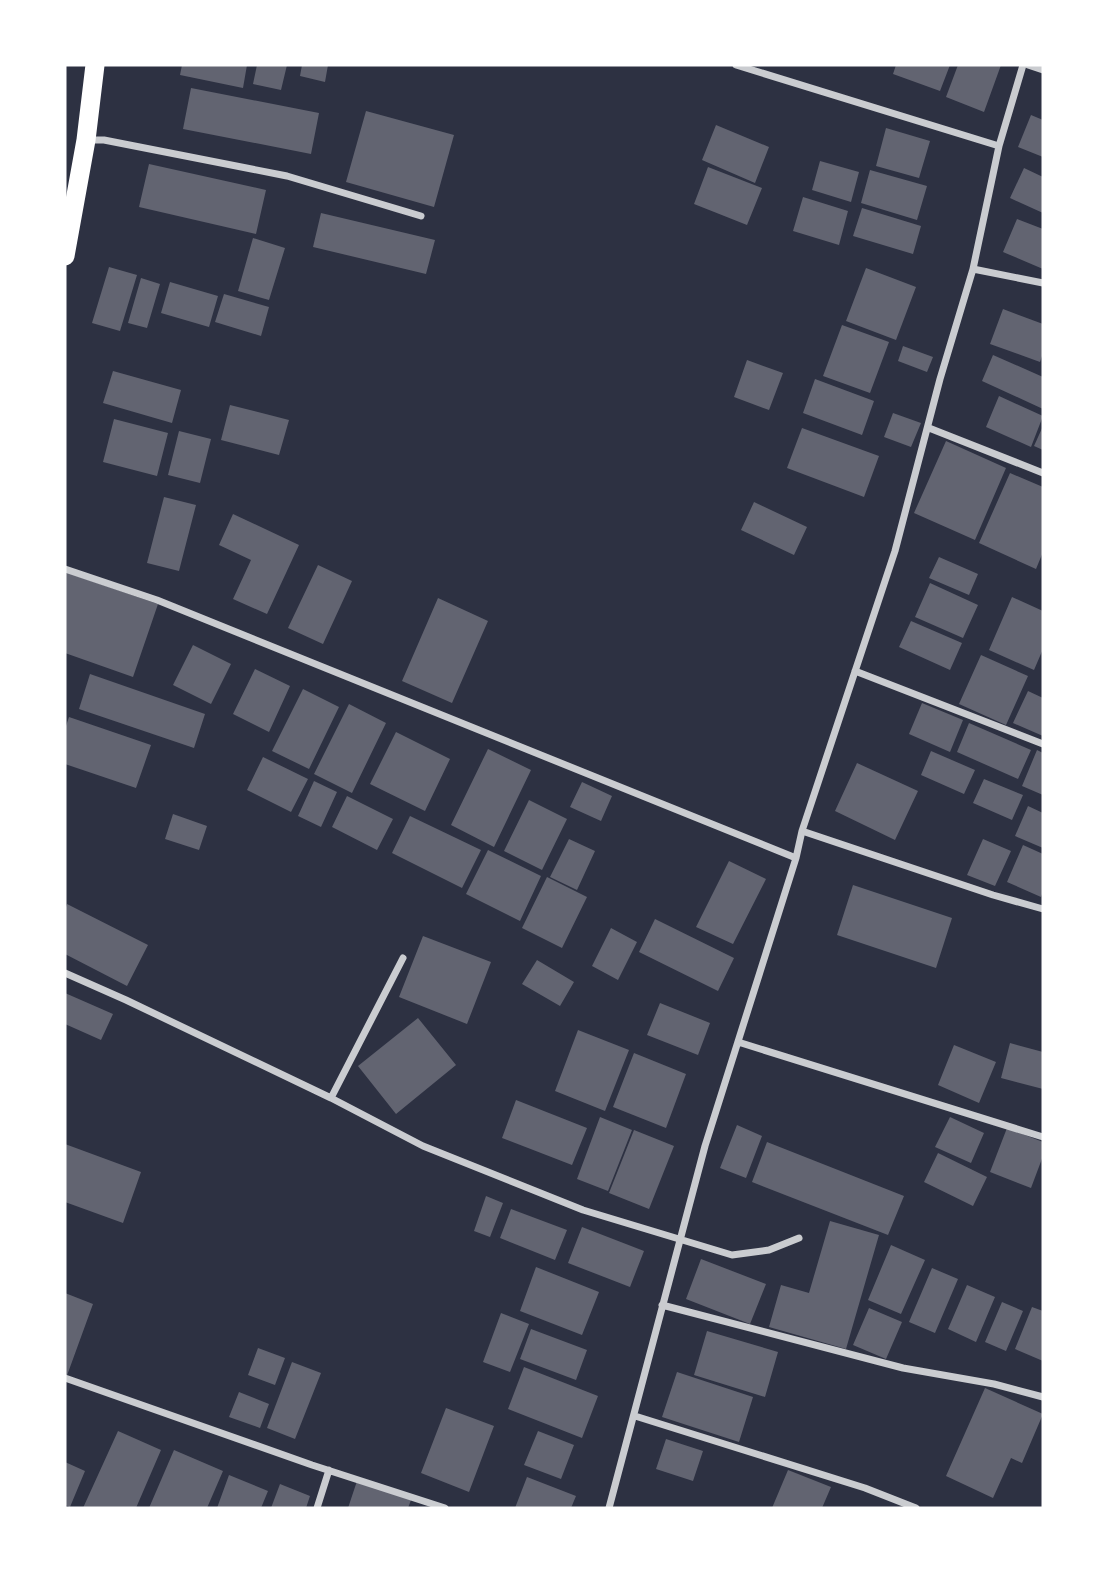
<svg xmlns="http://www.w3.org/2000/svg" width="1108" height="1573" font-family="'Source Sans 3',sans-serif">
	<style>
		.building { fill: #626471 }
		.lines { fill: none; stroke-linecap: round; stroke-linejoin: round }
		.minor { stroke: #caccd0; stroke-width: 7 }
		.trunk { stroke: #fff; stroke-width: 19 }
	</style>
	<rect width="100%" height="100%" fill="#2d3142"/>
	<!-- building -->
	<path class="building" d="M182,65H247L243,88L180,75Z
		M257,65H287L281,90L253,84Z
		M302,65H328L325,82L300,76Z
		M896,65H950L940,91L893,74Z
		M958,65H1001L984,112L946,97Z
		M191,88L319,113L311,154L183,129Z
		M366,111L454,135L434,207L346,182Z
		M1031,115L1043,120V157L1018,147Z
		M716,125L769,147L755,183L702,160Z
		M886,128L930,141L919,178L876,166Z
		M820,161L859,172L851,202L812,190Z
		M149,164L266,190L256,234L139,207Z
		M708,167L762,188L747,225L694,204Z
		M1024,168L1043,177V213L1010,198Z
		M870,170L927,186L917,220L861,203Z
		M803,197L848,211L839,245L793,231Z
		M862,208L921,226L913,254L853,236Z
		M321,213L435,240L426,274L313,247Z
		M1017,219L1043,229V269L1003,252Z
		M253,238L285,248L269,300L238,291Z
		M109,267L137,275L120,331L92,323Z
		M866,268L916,287L896,340L846,321Z
		M141,278L160,284L147,328L128,323Z
		M170,282L218,296L209,327L161,313Z
		M224,294L269,307L261,336L215,322Z
		M1003,309L1043,324V353L1040,362L990,344Z
		M842,325L889,342L870,393L823,376Z
		M903,346L933,357L927,372L898,361Z
		M993,355L1043,377V409L982,381Z
		M747,360L783,373L769,410L734,397Z
		M113,371L181,390L172,423L103,403Z
		M815,379L874,401L862,435L803,413Z
		M999,396L1043,416L1031,447L986,427Z
		M230,405L289,420L279,455L221,440Z
		M893,413L921,423L911,447L884,437Z
		M114,419L168,433L157,476L103,462Z
		M1043,426V450L1034,446Z
		M802,428L879,456L864,497L787,468Z
		M179,431L211,439L200,483L168,475Z
		M946,441L1006,468L975,540L914,513Z
		M1010,473L1043,487V552L1036,569L979,543Z
		M164,497L196,505L179,571L147,563Z
		M754,502L807,527L794,555L741,530Z
		M233,514L299,545L267,614L233,599L251,560L219,545Z
		M939,557L978,574L969,595L929,578Z
		M318,565L352,581L323,644L288,628Z
		M65,572L158,604L133,677L65,653Z
		M930,583L978,605L963,638L915,617Z
		M1012,597L1043,611V649L1034,670L989,650Z
		M438,598L488,621L452,703L402,681Z
		M911,621L962,643L950,670L899,647Z
		M193,645L231,664L211,704L173,685Z
		M981,655L1028,676L1006,725L959,704Z
		M255,669L290,686L269,732L233,714Z
		M90,674L205,714L194,748L79,709Z
		M303,689L339,707L309,769L272,751Z
		M1028,691L1043,698V736L1013,723Z
		M922,703L963,720L950,752L909,734Z
		M349,704L386,723L352,793L314,774Z
		M69,717L151,745L136,788L65,764V729Z
		M969,723L1031,750L1018,779L957,752Z
		M396,732L450,759L425,811L370,784Z
		M488,749L531,770L494,847L451,825Z
		M1037,750L1043,753V795L1022,786Z
		M931,751L975,770L964,794L921,775Z
		M263,757L308,779L291,812L247,790Z
		M857,763L918,791L895,840L835,811Z
		M984,779L1023,795L1012,820L973,803Z
		M314,781L337,792L321,827L298,816Z
		M582,782L612,796L601,821L570,807Z
		M347,796L393,819L377,850L332,827Z
		M529,800L567,819L542,870L504,851Z
		M1028,806L1043,813V848L1015,836Z
		M173,814L207,826L199,850L165,839Z
		M410,816L481,850L462,888L392,853Z
		M569,839L595,851L577,890L550,877Z
		M983,839L1011,851L995,886L967,875Z
		M1023,845L1043,854V891L1041,897L1007,882Z
		M488,850L541,876L520,921L466,894Z
		M729,861L766,879L733,944L696,927Z
		M547,877L587,897L562,948L522,928Z
		M853,885L952,918L936,968L837,935Z
		M67,904L148,945L127,986L65,954V910Z
		M655,919L734,958L718,991L639,952Z
		M611,928L637,942L618,980L592,966Z
		M423,936L491,962L467,1024L399,997Z
		M537,960L574,982L560,1006L522,984Z
		M65,993L113,1014L101,1040L65,1024Z
		M660,1003L710,1023L698,1055L647,1035Z
		M418,1018L456,1065L396,1114L358,1066Z
		M578,1030L629,1050L605,1111L555,1091Z
		M1010,1043L1043,1052V1089L1001,1078Z
		M954,1045L996,1062L979,1103L938,1085Z
		M634,1053L686,1074L666,1128L613,1107Z
		M516,1100L587,1128L572,1165L502,1138Z
		M600,1117L632,1130L608,1191L577,1179Z
		M950,1117L984,1133L971,1163L935,1147Z
		M737,1125L762,1136L746,1178L720,1168Z
		M1007,1128L1043,1142V1156L1031,1188L990,1172Z
		M634,1130L674,1146L649,1209L609,1193Z
		M767,1142L904,1196L888,1235L752,1182Z
		M65,1144L141,1172L123,1223L65,1202Z
		M938,1153L987,1177L973,1206L924,1182Z
		M486,1196L503,1203L490,1237L474,1231Z
		M511,1209L567,1230L555,1260L500,1238Z
		M830,1221L879,1235L846,1349L769,1327L781,1285L809,1293Z
		M582,1227L644,1251L630,1287L568,1263Z
		M891,1245L925,1260L901,1314L868,1300Z
		M701,1259L766,1284L750,1324L686,1299Z
		M536,1267L599,1292L582,1335L520,1311Z
		M932,1268L958,1279L935,1333L909,1322Z
		M967,1285L995,1297L976,1342L948,1329Z
		M65,1293L93,1304L65,1381Z
		M1002,1302L1023,1311L1006,1351L985,1342Z
		M1032,1307L1043,1311V1361L1015,1349Z
		M869,1308L902,1322L886,1359L853,1345Z
		M501,1313L529,1324L510,1372L483,1362Z
		M531,1329L587,1350L576,1380L520,1359Z
		M707,1331L778,1352L765,1397L694,1375Z
		M258,1348L285,1358L275,1385L248,1375Z
		M292,1362L321,1373L295,1439L267,1428Z
		M524,1367L598,1396L582,1438L508,1409Z
		M677,1372L753,1397L739,1442L662,1417Z
		M985,1388L1043,1414L1022,1463L1011,1458L993,1498L946,1476Z
		M239,1392L269,1404L260,1428L229,1417Z
		M446,1408L494,1426L469,1492L421,1473Z
		M118,1431L161,1450L136,1508H83Z
		M538,1431L574,1445L561,1479L524,1465Z
		M666,1439L703,1451L693,1481L656,1469Z
		M174,1450L223,1471L207,1508H149Z
		M65,1462L85,1471L70,1507L65,1505Z
		M788,1470L831,1487L822,1508H772Z
		M229,1475L268,1491L261,1508H217Z
		M527,1477L576,1496L571,1508H515Z
		M357,1481L411,1500L408,1508H348Z
		M280,1484L310,1496L306,1508H271Z"/>
	<g class="lines">
		<!-- minor -->
		<path class="minor" d="M736,65L999,146
			M1028,65L1043,70
			M88,140H104L287,176L421,216
			M973,269L1043,283
			M929,428L1043,473
			M65,569L157,600L796,858
			M855,671L1043,744
			M802,831L993,895L1043,909
			M65,973L126,1000L331,1098L423,1146L583,1210L732,1255L769,1250L799,1238
			M738,1042L1043,1137
			M331,1098L403,958
			M662,1305L903,1368L994,1384L1043,1397
			M65,1378L312,1465L445,1508
			M635,1416L865,1488L916,1508
			M317,1508L329,1470
			M609,1508L705,1146L796,858L802,831L895,551L940,379L973,269L999,146L1023,65"/>
		<!-- trunk -->
		<path class="trunk" d="M65,256L86,140L95,65"/>
	</g>
	<!-- border -->
	<rect width="1108" height="1573" fill="none" stroke="#ffffff" stroke-width="133"/>
</svg>
